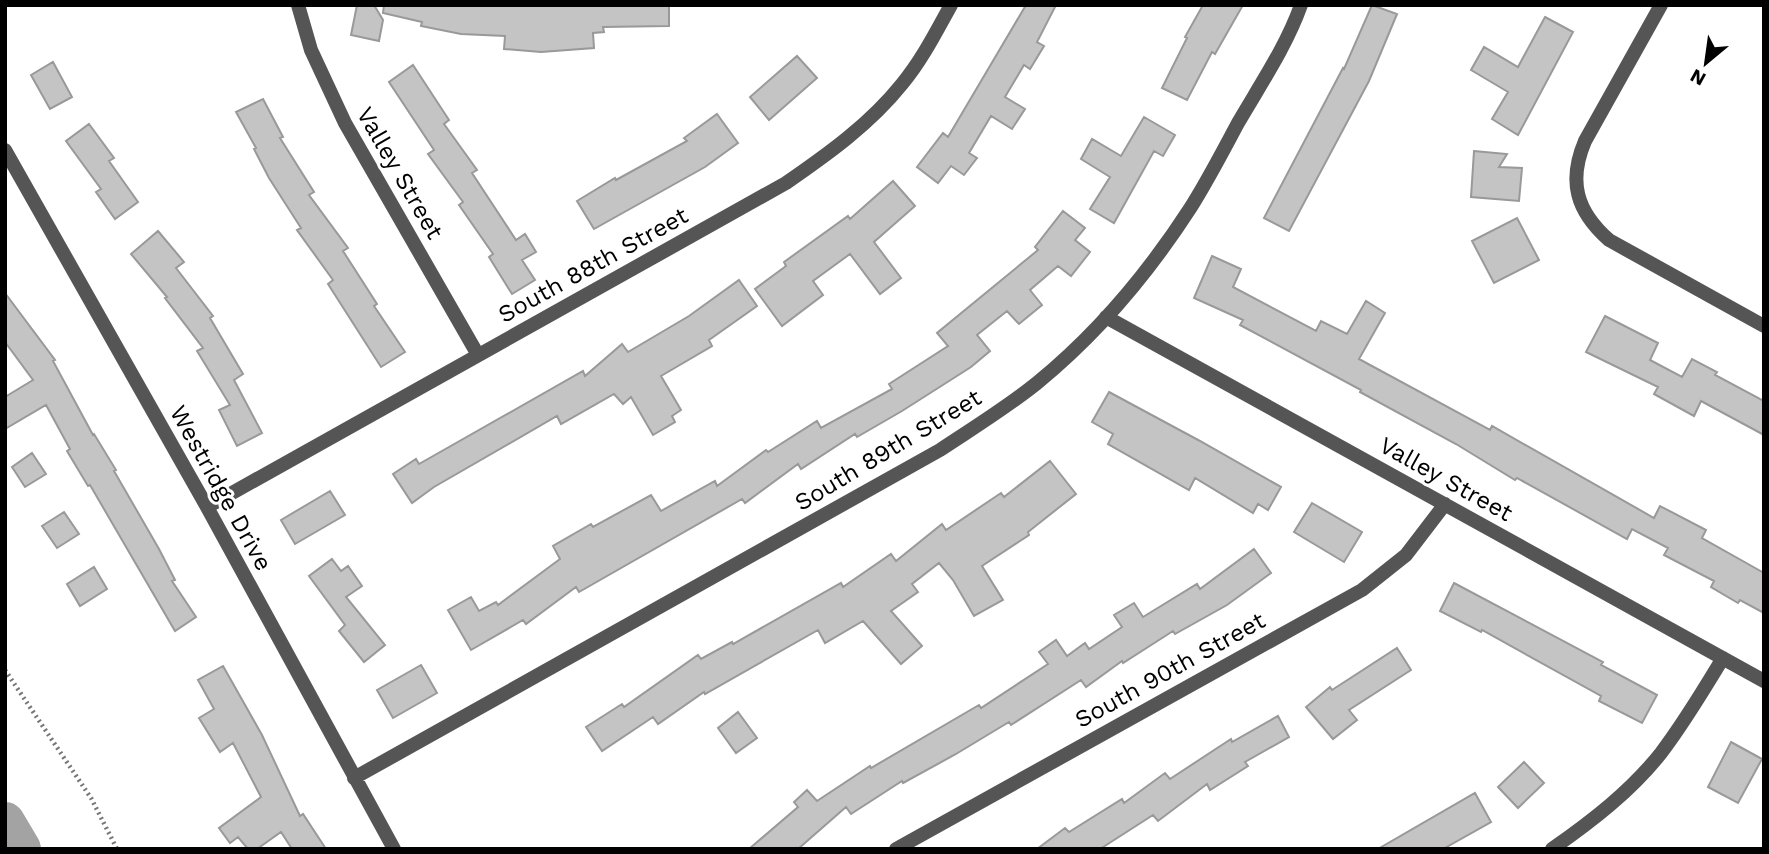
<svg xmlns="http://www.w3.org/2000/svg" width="1769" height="854" font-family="'Work Sans',sans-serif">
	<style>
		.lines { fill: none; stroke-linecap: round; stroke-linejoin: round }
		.river { stroke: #a3a3a3; stroke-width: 40 }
		.building { fill: #c4c4c4; stroke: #999; stroke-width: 2 }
		.path { stroke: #777; stroke-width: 4.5; stroke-dasharray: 2 3.5; stroke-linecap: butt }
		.minor { stroke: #555; stroke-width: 14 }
		.labels { text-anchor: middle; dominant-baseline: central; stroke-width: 6; stroke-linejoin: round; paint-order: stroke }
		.street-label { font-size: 24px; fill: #000; stroke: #fff }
	</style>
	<rect width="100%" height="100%" fill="#fff"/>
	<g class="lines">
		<!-- river -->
		<path class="river" d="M5,822L21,849"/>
	</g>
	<!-- building -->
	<path class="building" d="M357,5H374L383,20L379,41L351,35Z
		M384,5H669V26L603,27L604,32L593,33L594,48L541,52L504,49L505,36L461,34L421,26L422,22L383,13Z
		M1026,5H1056L1037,42L1044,46L1030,69L1024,65L1005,97L1025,109L1012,129L991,116L969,153L977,158L964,175L951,166L938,183L917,167L943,133L948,137Z
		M1203,5H1243L1215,54L1212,52L1187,100L1162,88L1187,38L1185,37Z
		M1372,5L1397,14L1369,81L1289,231L1264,218L1343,68L1344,69Z
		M1545,17L1573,32L1518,135L1492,119L1508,92L1471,70L1484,47L1518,67Z
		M797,56L817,78L769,120L750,97Z
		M53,62L72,97L50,109L31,75Z
		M413,65L449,120L444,124L477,170L472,173L516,240L525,234L536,252L522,260L535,280L512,294L489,257L493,254L459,205L463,202L428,154L434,150L389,82Z
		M263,99L283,137L280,138L314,192L309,195L348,248L343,251L377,304L374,306L405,352L381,367L328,284L333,280L297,230L301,228L269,178L254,149L256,148L236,112Z
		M717,114L738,143L705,167L594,229L577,201L615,178L616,180L687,141L684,138Z
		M1144,117L1175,135L1163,156L1154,151L1114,223L1090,209L1110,177L1081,159L1092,139L1121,156Z
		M89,124L114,158L109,161L138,202L115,219L96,192L101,189L66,141Z
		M1474,151L1507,154L1499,167L1522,168L1519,201L1471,197Z
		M893,181L915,206L874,242L901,278L880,294L850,254L813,281L823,295L782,326L755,289L786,266L784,262L848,216L850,219Z
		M1063,211L1085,228L1075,240L1090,252L1071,276L1058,266L1030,290L1042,305L1019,324L1007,311L977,335L990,351L971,367L902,411L857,437L855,434L801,469L798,464L745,503L742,499L579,592L576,587L526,624L523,620L471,650L448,610L471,597L479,611L496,602L498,605L560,559L553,546L591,524L593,527L651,495L661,511L715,481L717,486L766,450L768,452L817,421L821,428L892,389L889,384L948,346L937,333L1038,250L1035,247Z
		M1517,218L1539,260L1494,283L1472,241Z
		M158,231L184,262L176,268L213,316L210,318L243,374L234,380L262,433L237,446L219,410L230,405L197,351L203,348L165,298L167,297L131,254Z
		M1212,256L1241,269L1233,287L1316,331L1321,321L1347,334L1366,301L1385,313L1359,359L1490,430L1492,426L1654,518L1660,506L1706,530L1702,538L1764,573V613L1740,600L1738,603L1711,587L1714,581L1664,555L1668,548L1632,529L1627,539L1517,478L1515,480L1456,444L1360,392L1361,390L1240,325L1243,320L1194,298Z
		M739,280L757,306L709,340L712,346L661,376L681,410L672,416L675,422L653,435L631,397L623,404L614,394L561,424L557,416L434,487L412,503L393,474L416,459L419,464L583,371L585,376L622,344L628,352L689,316Z
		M5,293L55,360L53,361L93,435L94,434L116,470L114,471L159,549L175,580L172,581L196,617L175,631L90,485L88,486L67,451L70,449L46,405L5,429V397L33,380L5,342Z
		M1605,316L1658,343L1650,360L1682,377L1692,359L1717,372L1715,375L1764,401V435L1701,401L1694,416L1654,394L1658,387L1586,352Z
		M1109,392L1200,441L1281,487L1268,510L1258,504L1253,513L1195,478L1189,490L1108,444L1113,434L1092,422Z
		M32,453L46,474L25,487L12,467Z
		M1050,461L1076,494L1028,532L1029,535L982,566L1003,600L974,616L953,580L939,563L912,584L918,592L891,611L922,646L901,664L863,621L825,643L818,630L705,694L704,692L658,724L653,717L602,751L586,727L622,704L624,707L698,655L701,659L732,642L733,644L841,583L843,587L891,554L896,561L942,524L946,530L1001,493L1004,497Z
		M330,491L345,515L295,544L281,520Z
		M1312,503L1362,532L1344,562L1294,532Z
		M64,512L79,534L57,548L42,526Z
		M1254,549L1271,573L1227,605L1175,634L1173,631L1123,663L1122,661L1086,687L1081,680L1011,725L1009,722L956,754L903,783L902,781L851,814L846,807L798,849H749L798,807L794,802L807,790L817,801L870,766L871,768L979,705L981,708L1048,664L1039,652L1056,640L1067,656L1085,643L1089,649L1122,627L1114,615L1134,603L1143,617L1197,584L1200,589Z
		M332,559L341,571L348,566L362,586L346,597L385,645L364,662L339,631L345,625L309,576Z
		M94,567L107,589L80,606L67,584Z
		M1454,583L1603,662L1601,665L1657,695L1642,723L1599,701L1601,696L1482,630L1481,632L1440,611Z
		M1397,648L1411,670L1349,710L1357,720L1333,739L1306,707L1330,687L1332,690Z
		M421,665L437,693L393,718L377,690Z
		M223,666L262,735L300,816L303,814L326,849H292L281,832L257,849H248L238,837L230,843L219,828L261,797L233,743L220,752L199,718L214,709L198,680Z
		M738,712L757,738L736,753L718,728Z
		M1278,716L1289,737L1245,762L1248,766L1210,790L1207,784L1158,821L1153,815L1100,849H1037L1065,828L1069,832L1122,799L1124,803L1165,773L1170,779L1231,739L1232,742Z
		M1731,742L1762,759L1738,803L1708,787Z
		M1524,762L1544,783L1518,808L1498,787Z
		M1475,793L1491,822L1443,849H1378Z"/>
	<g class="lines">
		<!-- path -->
		<path class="path" d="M5,670L91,798L117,849"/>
		<!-- minor -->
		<path class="minor" d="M298,5L311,50L345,123L478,355
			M1661,5L1585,141C1568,181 1576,211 1609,240L1764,326
			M5,150L207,507L394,849
			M1106,317L1764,681
			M207,507L786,183C828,154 870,124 902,84C922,60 936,32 951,5
			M354,778L940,450C973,428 1006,408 1037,383C1097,334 1149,272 1191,207C1208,180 1223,151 1238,123C1260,85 1286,47 1301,5
			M896,849L1362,590L1406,555L1445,504
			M1552,849C1592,821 1631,791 1661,753C1684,723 1703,691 1723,658"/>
	</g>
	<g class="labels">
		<!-- street labels -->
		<g class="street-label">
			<text transform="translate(400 173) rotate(60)">Valley Street</text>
			<text transform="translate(593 265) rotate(-29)">South 88th Street</text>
			<text transform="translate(888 450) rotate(-31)">South 89th Street</text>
			<text transform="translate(1446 479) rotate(29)">Valley Street</text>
			<text transform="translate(221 488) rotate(61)">Westridge Drive</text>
			<text transform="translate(1170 670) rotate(-29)">South 90th Street</text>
		</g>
	</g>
	<!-- border -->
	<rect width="1769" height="854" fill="none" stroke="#000000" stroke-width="14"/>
	<!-- north arrow -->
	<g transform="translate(1706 63) rotate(209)" stroke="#ffffff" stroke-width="5" paint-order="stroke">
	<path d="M0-5L12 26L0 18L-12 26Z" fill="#000000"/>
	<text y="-10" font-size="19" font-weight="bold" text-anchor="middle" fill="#000000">N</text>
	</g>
</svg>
